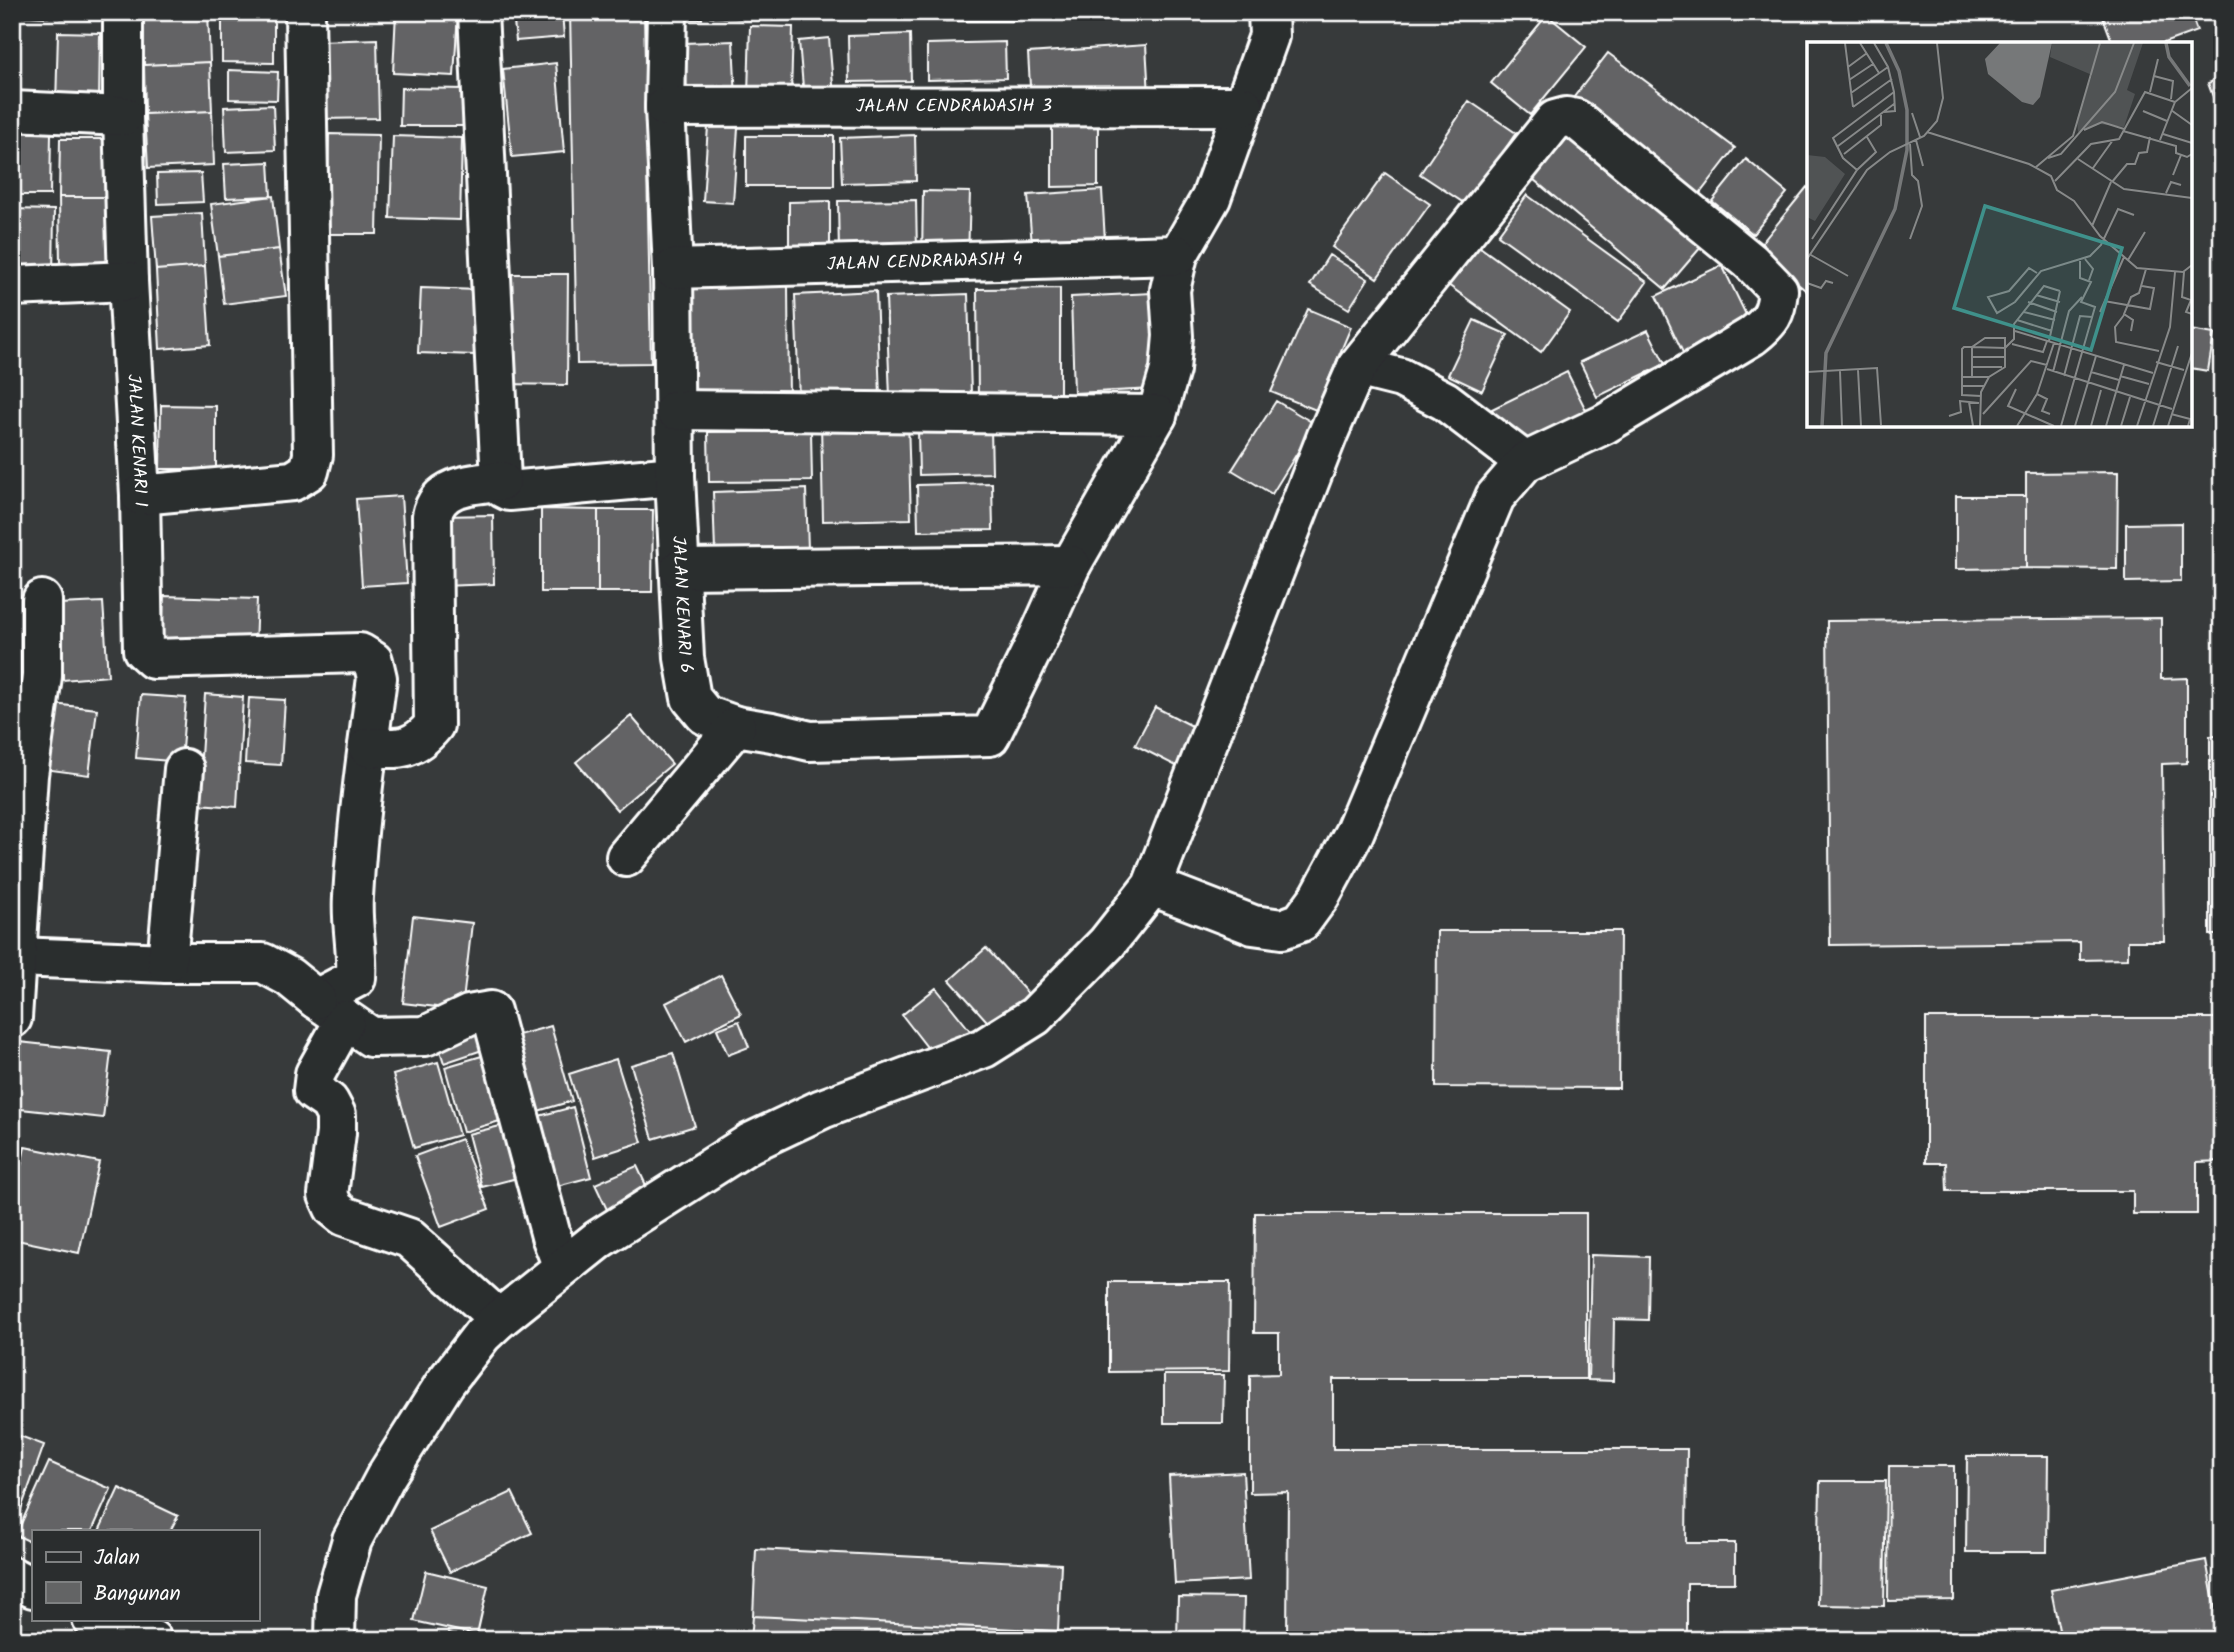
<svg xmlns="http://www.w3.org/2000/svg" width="2234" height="1652" font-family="Kalam,sans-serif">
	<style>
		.building { fill: #636465; stroke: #fff; stroke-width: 2 }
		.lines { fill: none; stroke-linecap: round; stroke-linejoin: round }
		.minor-casing { stroke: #fff; stroke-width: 44 }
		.tertiary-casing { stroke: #fff; stroke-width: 44 }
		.minor { stroke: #2a2d2e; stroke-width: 38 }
		.tertiary { stroke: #2a2d2e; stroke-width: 38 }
		.labels { text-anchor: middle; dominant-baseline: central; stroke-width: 7; stroke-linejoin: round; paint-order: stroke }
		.street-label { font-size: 18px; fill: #fff; stroke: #2a2d2e }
		.inset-river { fill: none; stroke: #767879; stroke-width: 3.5 }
		.inset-road { fill: none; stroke: #878989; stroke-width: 2 }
		.view { fill: #3f918b; fill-opacity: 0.15; stroke: #3f918b; stroke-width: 3.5 }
		.inset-edge { fill: none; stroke: #fff; stroke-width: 3.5 }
	</style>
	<rect width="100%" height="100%" fill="#373a3b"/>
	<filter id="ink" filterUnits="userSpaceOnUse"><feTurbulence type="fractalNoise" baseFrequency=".0143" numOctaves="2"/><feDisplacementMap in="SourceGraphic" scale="14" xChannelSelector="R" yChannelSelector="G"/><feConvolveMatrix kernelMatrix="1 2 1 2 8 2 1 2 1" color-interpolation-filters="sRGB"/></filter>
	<g filter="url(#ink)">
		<!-- building -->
		<path class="building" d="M12,12H48V17L12,15Z
			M61,12H102L101,20L61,18Z
			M142,12H208L210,62L144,65Z
			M222,12H274V63L222,62Z
			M396,12H458L454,76L393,73Z
			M513,12H562L564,37L516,41Z
			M570,12H644L651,363L577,364Z
			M679,12H702V19H679Z
			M711,12H759V20L710,16Z
			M770,12H824V17L770,18Z
			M858,12H928V16L858,18Z
			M943,12H1015V21H943Z
			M1025,12H1114V18H1025Z
			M2101,12H2190L2197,31L2161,44H2113Z
			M1547,15L1586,47L1530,115L1491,83Z
			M750,26L793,27L791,95L748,94Z
			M58,32L100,33L99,107L56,106Z
			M910,34L911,81L849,82L848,36Z
			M829,38L834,96L804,99L799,41Z
			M377,39L379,118L322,119L320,41Z
			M733,41L736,99L687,102L685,43Z
			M1005,42L1006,78L927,80V44Z
			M1146,45L1149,95L1031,103L1028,53Z
			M1608,53L1735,148L1694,201L1567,106Z
			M210,62L212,111L145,114L144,65Z
			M556,63L564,152L512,157L503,69Z
			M229,70L278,72L277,100L229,99Z
			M2222,78V121L2208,83Z
			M401,88L467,89V126H400Z
			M1469,101L1516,133L1467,205L1420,174Z
			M273,105L275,150L226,152L224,107Z
			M212,111L214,165L148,168L145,114Z
			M1098,118V186L1052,187V119Z
			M708,126L738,128L733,203L703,201Z
			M12,132L51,133L50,195H12Z
			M329,134L379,135L377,234H327Z
			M915,135L916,181L842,183L840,138Z
			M393,136L462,138L460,220L390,218Z
			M746,136H834V186H746Z
			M1569,136L1701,247L1665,289L1533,179Z
			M60,139H109L108,197H59Z
			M1746,159L1787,193L1753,234L1712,201Z
			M269,162L271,196L226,198L224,164Z
			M201,173L203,202L158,204L157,174Z
			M1385,173L1430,204L1377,278L1332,247Z
			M1807,187L1809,189V293L1756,250Z
			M1102,190L1105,241L1032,246L1028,195Z
			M923,191L970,192L968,259H922Z
			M1527,195L1647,282L1618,322L1498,235Z
			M273,196L279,249L218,256L211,204Z
			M59,197H108L109,263L60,264Z
			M916,200L917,253L839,254L838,201Z
			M830,201V248H789V202Z
			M12,209L54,210L53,278L12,277Z
			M202,213L205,266L156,270L152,216Z
			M1473,242L1570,312L1541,352L1444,282Z
			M279,249L286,296L224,304L218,256Z
			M1329,255L1368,279L1349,309L1310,285Z
			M1722,265L1751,325L1685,357L1656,296Z
			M205,266L210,345L160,349L156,270Z
			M500,274H568L567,385L498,384Z
			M788,285L789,404L691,405L690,286Z
			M421,288L479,290L475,355L418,353Z
			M1060,288V399L978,400L977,289Z
			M876,291L880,396L799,399L795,295Z
			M1152,293L1155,389L1074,393L1071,297Z
			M968,294L971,394L890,397L886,297Z
			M1308,309L1351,327L1316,410L1271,392Z
			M1474,320L1508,335L1482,391L1448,375Z
			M1648,330L1665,364L1597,397L1580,362Z
			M2190,330L2214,334L2208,371L2190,368Z
			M1567,372L1587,412L1512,449L1492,409Z
			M1276,401L1315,424L1272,494L1232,470Z
			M161,405L216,406V469H160Z
			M908,420L911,519L823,521L821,422Z
			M991,429L992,473L919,475L918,431Z
			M811,431L812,481L709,482L708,432Z
			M2118,472L2117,569L2026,568V473Z
			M992,483L993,530L918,531L917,485Z
			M806,489L808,549L715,552L713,492Z
			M401,496L407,583L362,586L356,499Z
			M1956,496H2026V568L1956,569Z
			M541,509L598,510V592H541Z
			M598,510H653L652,592H598Z
			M493,515L494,584L442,586L441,516Z
			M2181,523V581L2126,582V524Z
			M164,596L257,599L255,646L162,643Z
			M103,602L108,676L63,680L58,604Z
			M2161,618V679L2187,678V763L2162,764L2164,941H2128V959L2080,960V942L1830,945L1827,621Z
			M205,694L243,697L237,807L198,804Z
			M141,695L186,698L181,762L136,758Z
			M249,698L285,700L281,765L245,763Z
			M44,703L97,709L89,775L36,768Z
			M1155,707L1202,731L1182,769L1135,745Z
			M631,716L672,764L617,810L576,762Z
			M2210,736H2222V935H2210Z
			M413,916L472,923L462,1010L403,1003Z
			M1437,931H1620L1619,1088L1436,1087Z
			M986,948L1031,997L995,1030L950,980Z
			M721,975L741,1014L686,1042L666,1003Z
			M936,988L972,1033L937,1060L902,1015Z
			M488,1018L497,1045L444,1063L435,1035Z
			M1926,1018H2222V1161L2197,1162V1214H2133V1191H1947L1946,1163H1926Z
			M739,1021L749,1047L728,1055L717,1029Z
			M551,1026L572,1101L521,1116L500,1040Z
			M19,1042L111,1052L103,1118L12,1108Z
			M495,1052L513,1117L463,1132L445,1067Z
			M673,1053L695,1126L653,1139L631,1065Z
			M616,1059L642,1142L595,1157L569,1074Z
			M438,1062L459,1135L414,1148L393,1075Z
			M573,1107L591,1177L542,1190L524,1120Z
			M516,1122L529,1175L482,1187L468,1134Z
			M461,1139L489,1209L441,1227L415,1156Z
			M25,1147L99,1162L79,1253L12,1239V1209Z
			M637,1166L652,1198L610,1216L595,1184Z
			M1255,1213H1586V1379H1333V1449H1687L1686,1543H1735V1583H1687V1640H1287L1288,1492L1250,1493V1375L1279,1374V1333H1254Z
			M1591,1255L1649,1257L1648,1320L1614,1319L1613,1381L1588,1380Z
			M1109,1282H1230L1229,1371L1109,1372Z
			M1164,1375H1224L1223,1423H1164Z
			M12,1433L44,1445L12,1534Z
			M1967,1456H2048L2047,1552H1966Z
			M49,1462L111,1489L92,1531H33V1543L16,1535Z
			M1889,1466H1954V1600L1888,1601Z
			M1243,1472L1249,1580L1175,1584L1169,1476Z
			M1820,1481H1886L1884,1606L1818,1605Z
			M119,1488L178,1516L170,1531H99Z
			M512,1492L532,1533L450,1572L430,1531Z
			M756,1549L1061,1564L1058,1631L753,1616Z
			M2206,1560L2221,1640H2061L2051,1590Z
			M426,1571L488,1586L477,1635L414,1621Z
			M1178,1597L1244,1598L1243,1640H1177Z
			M753,1616L1058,1631L1057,1640H751Z
			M12,1632L33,1640H12Z
			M448,1633L478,1640H447Z"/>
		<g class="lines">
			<defs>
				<g id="minor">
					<path id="s1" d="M123,12V116L128,281L140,495L143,650L153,659L360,653L373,661L377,678C367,751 357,824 353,897C351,924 358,951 356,978L316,999L371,1037L425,1036L469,1015L491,1011L551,1236L563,1267"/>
					<path d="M478,12L501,481L503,488L509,491L675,476"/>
					<path id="s2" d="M667,12L665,107L673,269L675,476L684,658L691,698L705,715L736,726L772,732L810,741L990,736L1040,634L1071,565L1157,415L1170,370L1173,336L1170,290L1178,255L1211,198L1269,36L1268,12"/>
					<path id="s3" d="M665,107L1244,106"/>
					<path d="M12,111L123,116"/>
					<path id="s4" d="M673,269L1178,255"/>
					<path d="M12,286L128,281"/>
					<path d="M1357,367L1401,378L1445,401L1525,462"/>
					<path d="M675,410L1157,415"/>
					<path d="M140,495L293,481L309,471L313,455L305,12"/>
					<path d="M680,569L1071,565"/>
					<path d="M368,747C399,749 413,751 434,725L432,516C438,484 473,484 501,481"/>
					<path d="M626,857L736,726"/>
					<path d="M17,957L167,963H263L289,977L316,999"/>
					<path d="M167,963L184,769"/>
					<path d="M12,1018L28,775L42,676V600"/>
					<path d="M345,1020L315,1074L313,1091L329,1102L336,1115V1133L328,1195L334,1208L344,1216L409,1238L499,1319"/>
					<path d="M335,1640L336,1595L352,1540L386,1476L445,1383L482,1335L499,1319L599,1239L750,1143L822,1109L984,1048L1035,1016L1107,943L1152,886L1327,436L1357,367L1555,120L1566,117L1576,119L1751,262L1778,290C1776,314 1771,321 1752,336L1605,424L1525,462L1495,497L1354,833L1320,896L1301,922L1282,929L1253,925L1152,886"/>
				</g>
				<path id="tertiary" d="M12,1577L33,1588
					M92,1619L152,1640"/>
			</defs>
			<!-- minor casing -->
			<use href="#minor" class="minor-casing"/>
			<!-- tertiary casing -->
			<use href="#tertiary" class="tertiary-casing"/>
			<!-- minor -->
			<use href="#minor" class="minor"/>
			<!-- tertiary -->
			<use href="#tertiary" class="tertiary"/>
		</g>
	</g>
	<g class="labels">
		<!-- street labels -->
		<g class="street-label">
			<text stroke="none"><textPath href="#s3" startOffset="289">JALAN CENDRAWASIH 3</textPath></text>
			<text stroke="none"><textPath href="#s4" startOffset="252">JALAN CENDRAWASIH 4</textPath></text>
			<text stroke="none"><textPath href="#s1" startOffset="429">JALAN KENARI 1</textPath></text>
			<text stroke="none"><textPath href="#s2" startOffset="593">JALAN KENARI 6</textPath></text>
		</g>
	</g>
	<!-- overview -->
	<g transform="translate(1807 42)">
		<rect width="385" height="385" fill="#373a3b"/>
		<path d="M245,1H336L320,48L328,52L317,85L293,82L271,90L270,77L285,33L243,15ZM0,113L18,115L38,132L8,179L0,175Z" fill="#505354"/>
		<path d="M193,1H245L233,55L226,63L215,60L181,32L178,17Z" fill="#767879"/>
		<path class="inset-river" d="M359,1L362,15L383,44M15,384L19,311L88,167L100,108V68L92,29L79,1"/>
		<path class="inset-road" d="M38,1L46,65M53,1L72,31M67,1L81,25L87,50L88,69L77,70M41,25L60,11M347,34L366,39L364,57M42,38L66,22M343,50L351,17M44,51L81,25M46,65L85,37M364,68L385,83M336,69L360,79M105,71L113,95M277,88L295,80L317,87M316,89L369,104V111L380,115L385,112M120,90L222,122L244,134L250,148L267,159L293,194L330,226L376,230L385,223M356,92L385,101M109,98L116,124M353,98L368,60L385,46M103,102L105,133L111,139L115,164L103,197M31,104L87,62M37,112L74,83V71M241,116L254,112L308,50L327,1M271,117L317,147L385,156M229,125L266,94L293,1M286,126L306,98M50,128L36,116L26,96L87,50M366,133L374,113M248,139L284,102L312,97L338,50L368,60M305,140L320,122H328L332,111L340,110L343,95M359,151L364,140L374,143M285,184L304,140M5,197L50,128L69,110L60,95M4,213L41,234M0,217L60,128L83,110L117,94L130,79L136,56L130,1M278,217L286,227L282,238M321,218L338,190M377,230L375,255L384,258L379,270L385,272M230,231L222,226L202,249L181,255L190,271L208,260L234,229L283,214L294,203L311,167L327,173M0,241L14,246L19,239L26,241M229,253L253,260M297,259L343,267L347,246L335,244M221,260L250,270M217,270L248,278M293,270L317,215M317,273L308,285L309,300L352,309M210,278L245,289M208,289L346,331M324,289L326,278L317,272L324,255L332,251L339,227M242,299L253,249M205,302L236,310L240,299M165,315H198M349,320L377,328M165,325H195M240,327L365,367M51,328L54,384M33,329L35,384M0,330L70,326L74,383M246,330L262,269L275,255M284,330L312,338M257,334L273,274L285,275M313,334L342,342M155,335H182M165,335V305L178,296H198V306L165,305H157L155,307V353L174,354M154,344H177M209,347L201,364L247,384M230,352L247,301M162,360L166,384M176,372L224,319L240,323M364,372L383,377L381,384M142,374L154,370L153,359L172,361M173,384L174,350L182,335L198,325V306L207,297V282L237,244L253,249M210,384L230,352L240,357L235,369L243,372M254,384L288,265L274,260L284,240L273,236V219M268,384L289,314M284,384L294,348M299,384L317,323M314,384L323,355M330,384L363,285L368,230M346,384L371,304M361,384L385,311"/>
		<path class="view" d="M178,164L315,206L284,308L147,266Z"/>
		<rect width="385" height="385" class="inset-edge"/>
	</g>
	<!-- margin -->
	<rect width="2234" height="1652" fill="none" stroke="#2a2d2e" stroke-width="42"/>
	<rect x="21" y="21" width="2192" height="1610" fill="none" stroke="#fff" stroke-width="2.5" filter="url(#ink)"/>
	<!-- legend -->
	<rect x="32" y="1530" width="228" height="91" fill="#2a2d2e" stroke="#7f8182" stroke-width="2"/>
	<rect x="46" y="1552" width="35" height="10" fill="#2a2d2e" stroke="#7f8182" stroke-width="2"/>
	<text x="94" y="1564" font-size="21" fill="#ffffff">Jalan</text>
	<rect x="46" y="1582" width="35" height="21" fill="#636465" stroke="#7f8182" stroke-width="2"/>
	<text x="94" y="1600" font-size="21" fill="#ffffff">Bangunan</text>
</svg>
